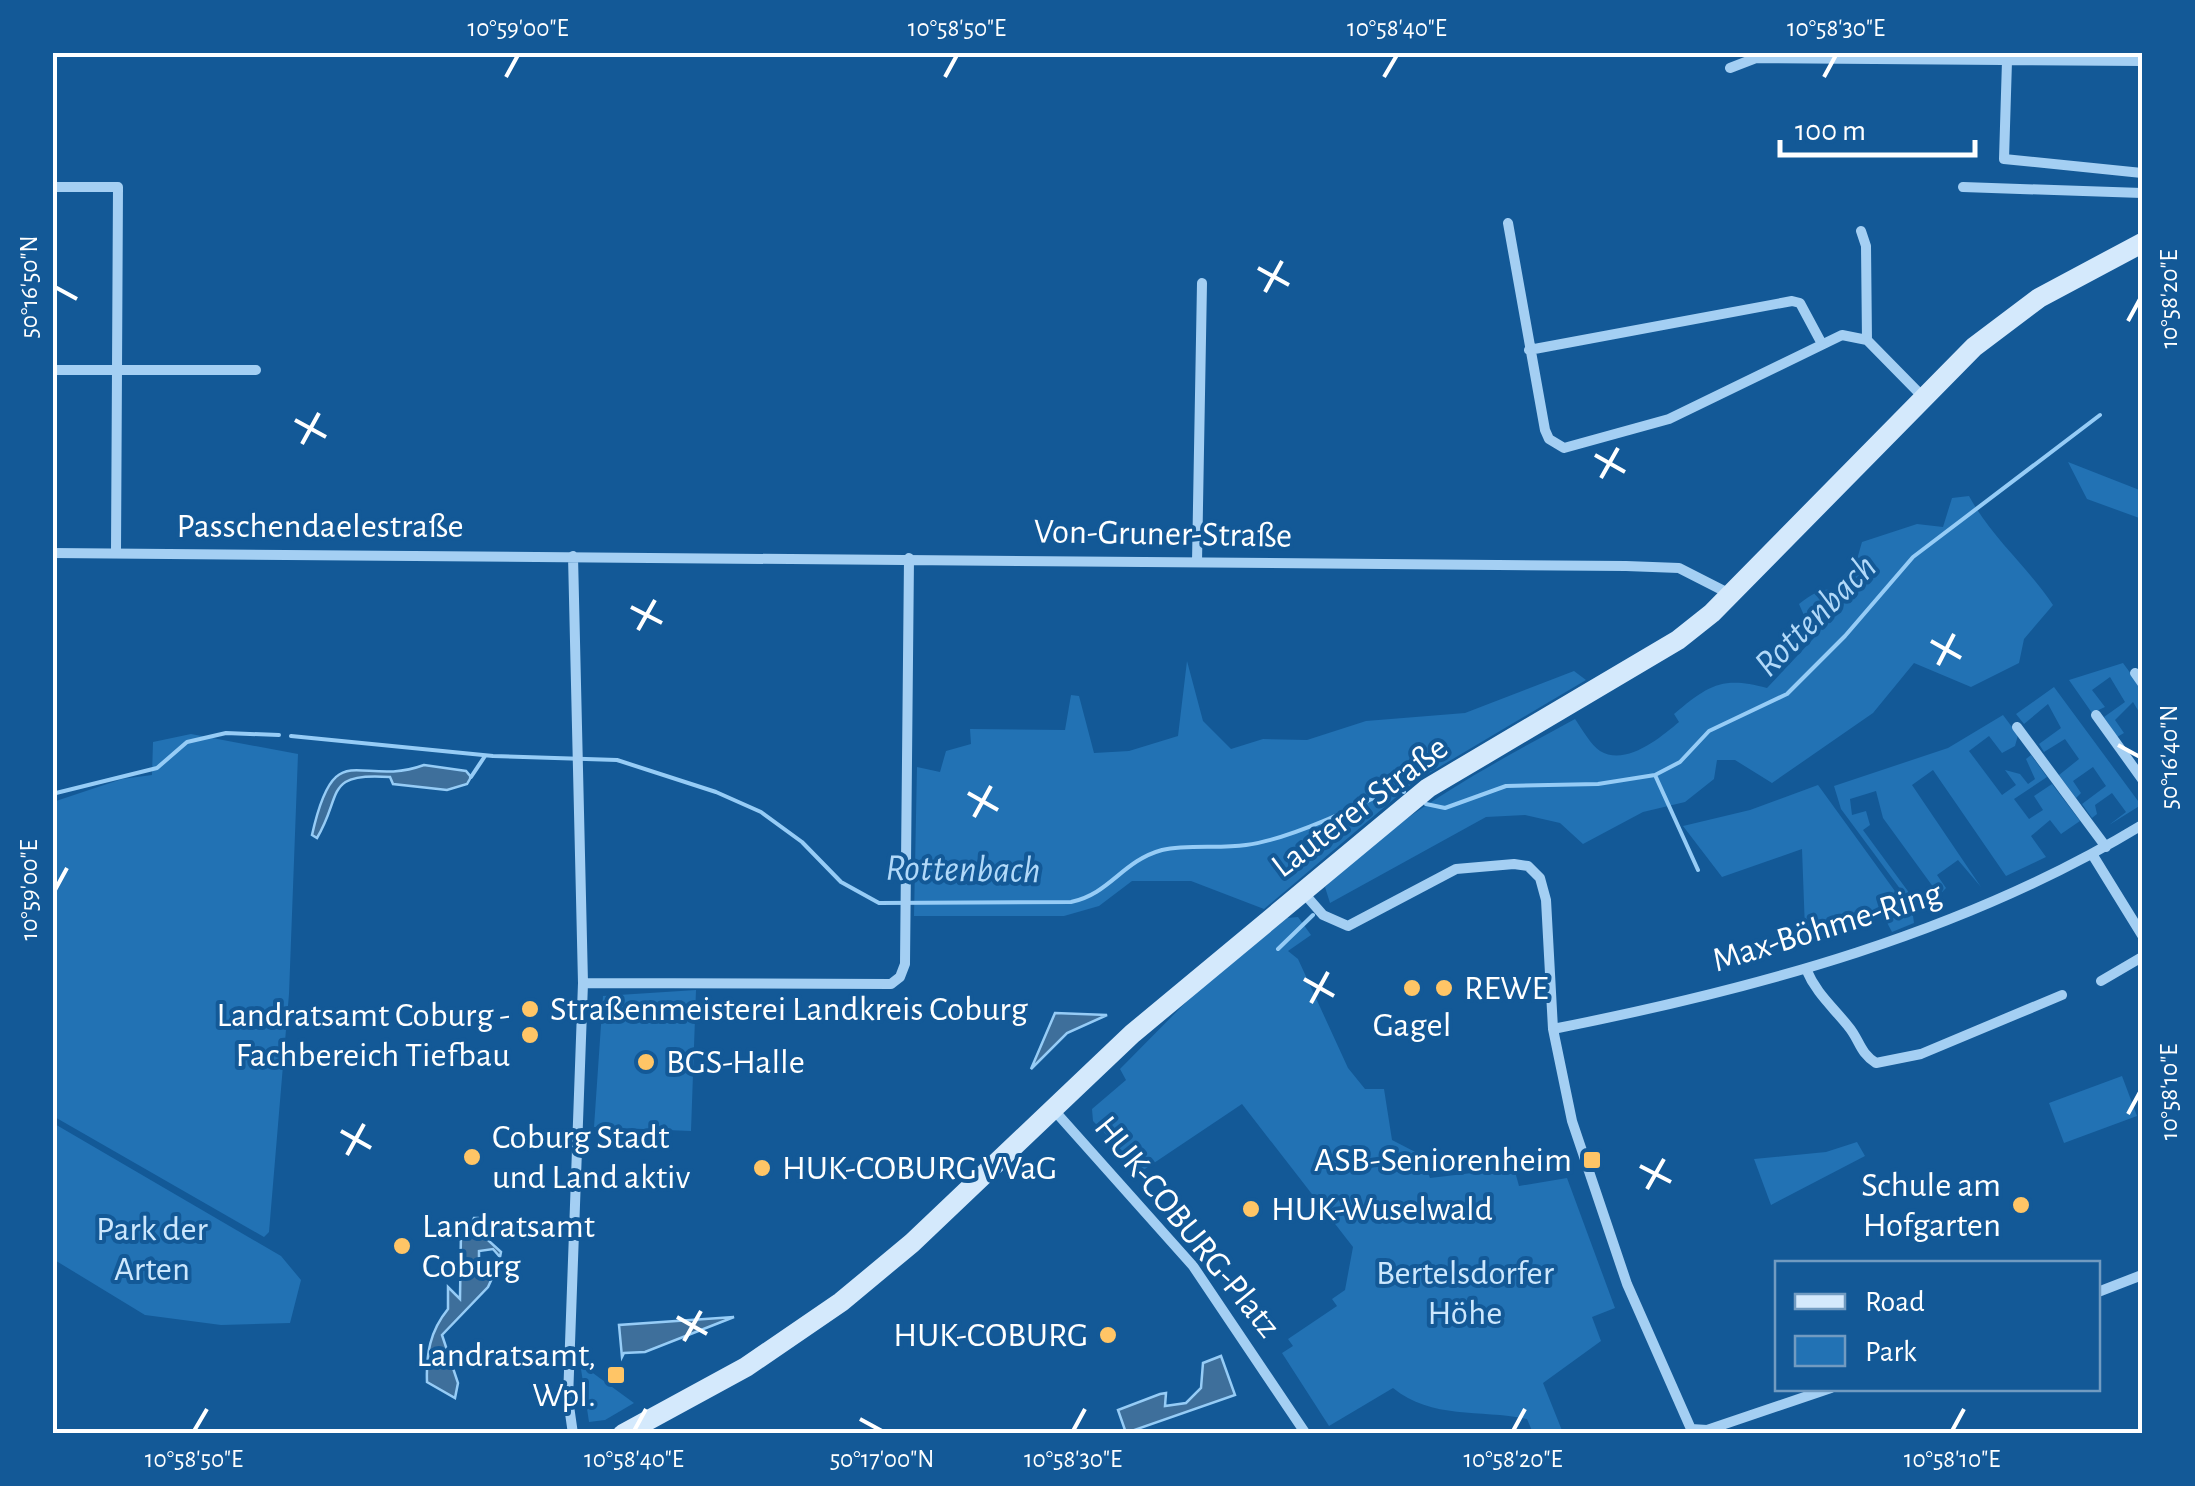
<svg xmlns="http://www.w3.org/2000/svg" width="2195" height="1486" font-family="'Alegreya Sans',sans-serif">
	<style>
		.green { fill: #2272b4 }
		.water { fill: #3e6f9b; stroke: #96ccf6; stroke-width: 2.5 }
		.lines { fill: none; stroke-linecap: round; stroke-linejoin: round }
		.stream { stroke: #96ccf6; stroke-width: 4 }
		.street { stroke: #a4cff3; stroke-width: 10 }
		.secondary { stroke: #d4e9fc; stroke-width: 20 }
		.ticks { fill: none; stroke: #fff; stroke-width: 4 }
		.poi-dot { fill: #ffc566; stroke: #135997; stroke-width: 4 }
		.labels { text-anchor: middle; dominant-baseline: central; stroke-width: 8; stroke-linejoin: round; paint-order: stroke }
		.street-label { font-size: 35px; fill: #fff; stroke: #135997 }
		.poi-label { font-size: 35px; fill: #fff; stroke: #135997; text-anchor: start }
		.park-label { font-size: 35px; fill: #cce7fd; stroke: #135997 }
		.water-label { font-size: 38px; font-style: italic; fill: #b1d9f9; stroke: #135997 }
		.neatline { fill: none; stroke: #fff; stroke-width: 4 }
		.ticks-label { font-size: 25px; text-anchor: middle; fill: #fff }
	</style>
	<rect width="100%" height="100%" fill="#135997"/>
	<!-- green -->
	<path class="green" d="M2068,462L2142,491V519L2087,499Z
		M1969,496C1991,537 2027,566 2053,605L2024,639L2019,663L1971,687L1914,663L1873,713L1772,783L1735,760H1717L1714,779L1685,802L1643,812L1583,844L1560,823L1525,815L1486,817L1330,903L1325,887C1398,814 1485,768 1575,719C1582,729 1591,745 1600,751C1626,767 1661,737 1679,722L1674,714C1709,685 1722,676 1767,688L1814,638L1799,604C1822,586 1830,586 1857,597L1849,587L1862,542L1917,524L1943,527L1952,498Z
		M1187,661L1203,721L1231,749L1263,739L1307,740L1366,721L1465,713L1574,671L1586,680L1414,782L1264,909L1191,881H1132L1099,906L1064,916H914L917,767L940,772L946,751L971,744L970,729L1065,730L1071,695L1079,696L1094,753L1129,751L1178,736Z
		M2123,663L2142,689V717L2133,702L2115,720L2124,733L2117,737L2104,717L2125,702L2110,677L2092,690L2105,707L2092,713L2069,680Z
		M2054,687L2141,805L2109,825L2126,812L2112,793L2095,805L2097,814L2092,818L2082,804L2106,786L2093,767L2073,781L2081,793L2076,798L2059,775L2079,759L2065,739L2044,752L2039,744L2061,728L2048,704L2024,724L2016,714Z
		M2003,715L2018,735L2015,746L2002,753L1989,736L1969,751L2002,795L2016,785L2005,770L2020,774L2028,784L2035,779L2026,759L2031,755L2047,777L2014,799L2029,819L2043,810L2034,796L2052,784L2080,821L2061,834L2050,820L2031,836L2046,857L2006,876L1933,770L1912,785L1981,887L1958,860L1937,875L1946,888L1939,895L1883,818L1876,791L1850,799L1852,815L1866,811L1870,825L1863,830L1921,909L1918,913L1841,809L1834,786L1948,748Z
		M191,734L298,754L289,994L269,1232L264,1237L53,1116V802L122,779L152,775L153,742Z
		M1818,785L1913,916L1914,923L1892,932L1882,913L1805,930L1802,849L1722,877L1683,826L1750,810Z
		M1298,917L1311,935L1288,951L1298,959L1348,1068L1365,1089H1384L1392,1140L1421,1155L1430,1178L1514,1168L1519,1186L1567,1178L1615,1308L1592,1317L1601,1341L1543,1383L1563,1433H1533L1527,1419C1481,1409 1432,1420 1393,1388L1329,1426L1282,1353L1293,1346L1288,1339L1337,1306L1332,1299L1345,1290L1353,1247L1242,1104L1142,1171L1093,1121L1092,1109L1126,1080L1120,1069L1192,996L1287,918Z
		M696,990L691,1131L594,1127L603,996Z
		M2122,1076L2137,1116L2064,1143L2049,1103Z
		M53,1123L281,1256L301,1280L290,1323L221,1325L145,1315L53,1259Z
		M1857,1142L1865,1156L1771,1205L1754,1159L1826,1152Z
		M586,1368L634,1403L605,1420L589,1422L581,1369Z"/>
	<!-- water -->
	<path class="water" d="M424,765L466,771L471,777L467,784L447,790L393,784L390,777C323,772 343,795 317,838L312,835C335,732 358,789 424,765Z
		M1055,1013L1107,1015L1067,1033L1031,1069Z
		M474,1218H484L479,1232L501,1252L500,1257L493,1249L479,1251V1260L494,1274L488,1287L442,1335L458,1383L455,1398L427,1382C426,1354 430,1331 448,1309V1287L460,1299L461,1231L469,1229Z
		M734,1317L645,1352L624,1353L622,1357L619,1325Z
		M1221,1356L1235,1395L1126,1433L1118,1410L1160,1394L1166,1393L1165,1406L1186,1403L1201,1388L1203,1363Z"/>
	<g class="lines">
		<!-- stream -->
		<path class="stream" d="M291,736L493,756L617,760L716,792L761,812L802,842L841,882L879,903L1071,902C1110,894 1122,861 1162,850C1189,844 1219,849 1246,845C1291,839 1354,808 1396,787L1404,792
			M1655,775L1698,870
			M471,777L485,756
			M52,794L157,768L187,742L226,733L279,735
			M1426,804L1445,808L1506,786L1598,784L1655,775L1680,762L1709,731L1787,694L1845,636L1913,557L2100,415
			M1278,949L1313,915"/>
		<!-- street -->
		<path class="street" d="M2007,61L2004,159L2142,173
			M1730,68L1756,58L2142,61
			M52,187H118L116,552
			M1963,187L2142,193
			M1508,223L1545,430L1549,439L1564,448L1669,419L1842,335L1867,340
			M1861,231L1866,246L1867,340L1923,397
			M1529,350L1792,301L1800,303L1822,344
			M52,370H256
			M52,553L1626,566L1679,568L1730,594
			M573,556L583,983L568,1399L573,1434
			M1197,562L1202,283
			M2135,673L2142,683
			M2096,715L2142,779
			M2017,727L2106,847
			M2092,854L2142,935
			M1302,891L1323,915L1348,926L1456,869L1514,864L1528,866L1540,878L1546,900L1553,1029L1572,1121L1627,1284L1691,1429
			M1806,969C1816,993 1832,1006 1848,1026C1860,1040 1859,1052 1876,1063L1921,1054L2062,995
			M2101,981L2142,957
			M583,983L891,984L900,977L905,964L909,558
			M1553,1029C1756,989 1964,933 2142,825
			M1053,1109L1193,1266L1306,1434
			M2098,1292L2142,1275
			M1691,1429L1707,1430L1831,1388"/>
		<!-- secondary -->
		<path class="secondary" d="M623,1434L746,1367L841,1302L912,1243L1132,1034L1428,788L1678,640L1712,613L1974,347L2039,298L2142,243"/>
	</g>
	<!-- ticks -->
	<path class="ticks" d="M506,77L518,55M945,77L957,55M1384,77L1397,55M1824,77L1836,55M1258,268L1289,285M55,287L77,299M1265,292L1282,261M2128,321L2140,299M295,420L326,437M302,444L319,413M1595,455L1625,472M1601,478L1618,448M631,607L662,623M638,630L655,600M1931,641L1961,658M1938,665L1954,634M2118,745L2140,757M968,793L998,810M974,817L991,786M55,890L67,868M1304,979L1334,996M1311,1003L1328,972M2128,1114L2140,1092M341,1131L371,1148M347,1155L364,1124M1640,1166L1671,1182M1647,1189L1664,1159M677,1317L707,1334M684,1341L701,1311M860,1419L882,1431M194,1431L207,1409M634,1431L646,1409M1073,1431L1085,1409M1513,1431L1525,1409M1952,1431L1964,1409"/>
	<!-- markers -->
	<g class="poi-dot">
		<circle cx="1412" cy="988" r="10"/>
		<circle cx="1444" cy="988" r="10"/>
		<circle cx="530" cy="1009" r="10"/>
		<circle cx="530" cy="1035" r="10"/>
		<circle cx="646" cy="1062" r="10"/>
		<circle cx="472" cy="1157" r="10"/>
		<rect x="1582" y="1150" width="20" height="20" rx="5"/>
		<circle cx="762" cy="1168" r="10"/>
		<circle cx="2021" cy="1205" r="10"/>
		<circle cx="1251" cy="1209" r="10"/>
		<circle cx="402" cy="1246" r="10"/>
		<circle cx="1108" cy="1335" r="10"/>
		<rect x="606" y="1365" width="20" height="20" rx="5"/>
	</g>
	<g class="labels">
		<!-- street labels -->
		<g class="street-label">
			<text x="320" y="526">Passchendaelestraße</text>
			<text transform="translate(1163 534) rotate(1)">Von-Gruner-Straße</text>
			<text transform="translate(1360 807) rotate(-37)">Lauterer Straße</text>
			<text transform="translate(1827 927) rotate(-17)">Max-Böhme-Ring</text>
			<text transform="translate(1187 1227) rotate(51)">HUK-COBURG-Platz</text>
		</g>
		<!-- poi labels -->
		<g class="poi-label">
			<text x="1464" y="988">REWE</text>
			<text x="550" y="1009">Straßenmeisterei Landkreis Coburg</text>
			<text x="510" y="1015" text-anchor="end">Landratsamt Coburg -<tspan x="510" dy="40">Fachbereich Tiefbau</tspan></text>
			<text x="1412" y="1025" text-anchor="middle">Gagel</text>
			<text x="666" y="1062">BGS-Halle</text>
			<text x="492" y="1137">Coburg Stadt<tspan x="492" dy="40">und Land aktiv</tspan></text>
			<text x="1572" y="1160" text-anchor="end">ASB-Seniorenheim</text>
			<text x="782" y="1168">HUK-COBURG VVaG</text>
			<text x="2001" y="1185" text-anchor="end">Schule am<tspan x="2001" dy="40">Hofgarten</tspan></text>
			<text x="1271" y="1209">HUK-Wuselwald</text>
			<text x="422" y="1226">Landratsamt<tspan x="422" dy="40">Coburg</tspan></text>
			<text x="1088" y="1335" text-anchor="end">HUK-COBURG</text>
			<text x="596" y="1355" text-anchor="end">Landratsamt,<tspan x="596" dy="40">Wpl.</tspan></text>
		</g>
		<!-- park labels -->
		<g class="park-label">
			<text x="152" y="1229">Park der<tspan x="152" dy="40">Arten</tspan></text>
			<text x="1465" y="1273">Bertelsdorfer<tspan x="1465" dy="40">Höhe</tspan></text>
		</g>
		<!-- water labels -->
		<g class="water-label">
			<text transform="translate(1816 616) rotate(-45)">Rottenbach</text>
			<text transform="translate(963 870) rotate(1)">Rottenbach</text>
		</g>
	</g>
	<!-- border -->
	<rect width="2195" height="1486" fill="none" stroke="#135997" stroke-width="110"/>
	<!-- legend -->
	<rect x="1775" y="1261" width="325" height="130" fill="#135997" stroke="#719bc1" stroke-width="2.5"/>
	<rect x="1795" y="1294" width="50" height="15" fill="#d4e9fc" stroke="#719bc1" stroke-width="2.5"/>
	<text x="1865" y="1311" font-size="30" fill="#ffffff">Road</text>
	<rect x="1795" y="1336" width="50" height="30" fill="#2272b4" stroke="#719bc1" stroke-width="2.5"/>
	<text x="1865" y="1361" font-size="30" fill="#ffffff">Park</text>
	<!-- scale -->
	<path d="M1780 140v15h195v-15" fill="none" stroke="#ffffff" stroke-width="5"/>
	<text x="1795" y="140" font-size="30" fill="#ffffff" stroke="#135997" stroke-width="8" paint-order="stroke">100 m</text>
	<rect x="55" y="55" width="2085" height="1376" class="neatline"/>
	<g class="ticks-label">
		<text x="518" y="36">10°59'00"E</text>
		<text x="957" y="36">10°58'50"E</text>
		<text x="1397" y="36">10°58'40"E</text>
		<text x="1836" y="36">10°58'30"E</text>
		<text transform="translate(28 287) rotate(-90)" y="9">50°16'50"N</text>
		<text transform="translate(2168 299) rotate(-90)" y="9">10°58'20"E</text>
		<text transform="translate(2168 757) rotate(-90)" y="9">50°16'40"N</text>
		<text transform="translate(28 890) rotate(-90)" y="9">10°59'00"E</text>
		<text transform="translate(2168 1092) rotate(-90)" y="9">10°58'10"E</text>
		<text x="194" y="1467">10°58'50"E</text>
		<text x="634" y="1467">10°58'40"E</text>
		<text x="882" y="1467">50°17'00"N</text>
		<text x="1073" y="1467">10°58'30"E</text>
		<text x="1513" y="1467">10°58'20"E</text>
		<text x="1952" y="1467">10°58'10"E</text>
	</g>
</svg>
